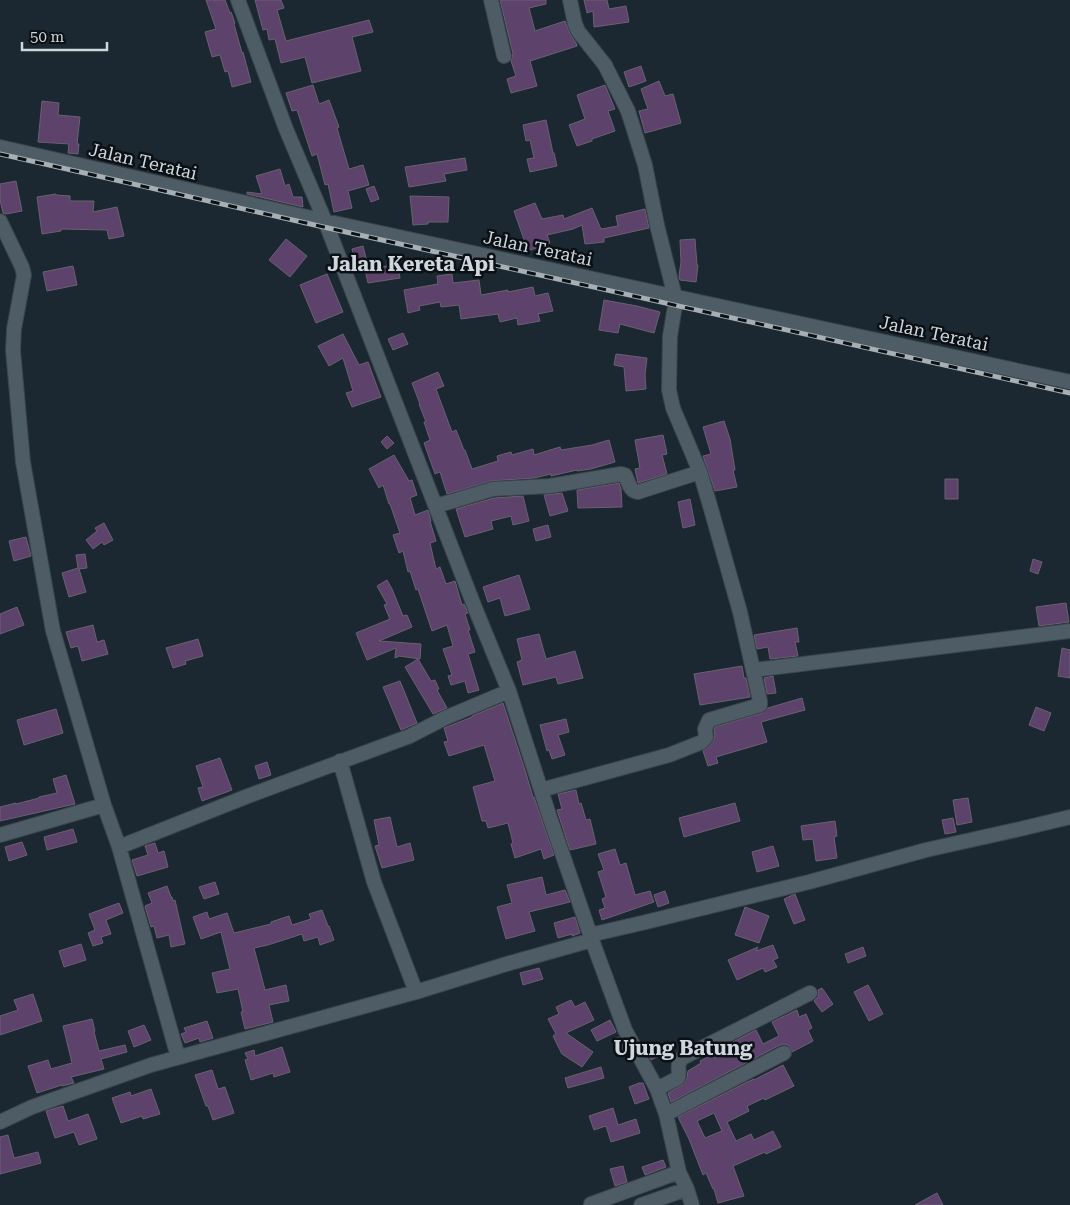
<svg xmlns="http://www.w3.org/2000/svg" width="1070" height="1205" font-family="'Roboto Serif',serif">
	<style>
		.building { fill: #5d426c; stroke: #6a616f; fill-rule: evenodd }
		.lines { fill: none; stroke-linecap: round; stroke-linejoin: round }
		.street-casing { stroke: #3a444c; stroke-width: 16 }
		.street { stroke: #4e5c66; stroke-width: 14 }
		.rail-casing { stroke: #a5afb5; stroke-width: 5 }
		.rail { stroke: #0a1014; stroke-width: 3; stroke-dasharray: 9; stroke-linecap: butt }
		.labels { text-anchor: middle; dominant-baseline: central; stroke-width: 5; stroke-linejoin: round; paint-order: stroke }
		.street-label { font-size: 18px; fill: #cfd7dd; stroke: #0a1014 }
		.quarter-label { font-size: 20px; font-weight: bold; fill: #cfd7dd; stroke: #0a1014 }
	</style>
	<rect width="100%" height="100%" fill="#1b2831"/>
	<!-- building -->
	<path class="building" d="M206,0H225L230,13L231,12L235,23L234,24L242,53L243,52L251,82L232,87L228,71L225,72L220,55L212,57L205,32L216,29Z
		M255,0H281L284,8L277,10L286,41L369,20L373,32L352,37L361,71L312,83L305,57L281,63L275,39L269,40L267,29L263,30Z
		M500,0H546V4L529,8L535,31L565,21L570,34L576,43L577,46L530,61L537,86L511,93L507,79L516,76L511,61L513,54Z
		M584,0H607L609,9L626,6L629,22L594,27L593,11L587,13Z
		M641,66L646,81L629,87L624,72Z
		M659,81L665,96L673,94L681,123L645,133L639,111L648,109L641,89Z
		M313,85L319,104L329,100L339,127L337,128L349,169L363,165L369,185L348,191L352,208L334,212L328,184L325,185L317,154L312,156L297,110L292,111L286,93Z
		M605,85L615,109L608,111L615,131L592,139V141L577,146L569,125L585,119L577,95Z
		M42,101L59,103L58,115L80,117L77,144H79L78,154L68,153L69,144L38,142Z
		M546,120L553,153H554L557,166L530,172L527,159L534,158L530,140L526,141L523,125Z
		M465,158L467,170L444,174L446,181L409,187L405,167Z
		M280,169L285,186L289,184L293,197H302L303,207L247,194V192L262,194L256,176Z
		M16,181L22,211L6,214L3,213L0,200V184Z
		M374,186L379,199L371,202L366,189Z
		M56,194V195L70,196V201H94L93,212L117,207L124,236L109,239L107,230L61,229V231L42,234L37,197Z
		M410,196L449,197L448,222H428V224L413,225Z
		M535,203L542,219L563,215L564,219L592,208L601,229L618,226L616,216L645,209L649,228L604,238V242L585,244L582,225L573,229L547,235L550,243L528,251L514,211Z
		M286,239L307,256L290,277L269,260Z
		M695,239L697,265H698L696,282L680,280L679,276L681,262L680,240Z
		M363,246L368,266L357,269L352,249Z
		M398,264L400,278L368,283L365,270Z
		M73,266L77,285L47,291L43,272Z
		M327,274L343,312L316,323L300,285Z
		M452,274L453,283L479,280L481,295L508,290V292L533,287L535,296L548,293L553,311L538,314L540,321L518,325L517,318L500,322L498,314L461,319L459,305L441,307L440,302L419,306L420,310L408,313L404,290L438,284L437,276Z
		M604,300L637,306L660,312L654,333L620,324L618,333L599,330Z
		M403,333L408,344L393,350L388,339Z
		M343,334L359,365L368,362L381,397L352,407L346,393L353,391L343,358L329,366L318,346Z
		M616,354L647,358L645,375L646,389L626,391L624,367L614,365Z
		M438,372L444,386L436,389L452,432L456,430L464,450H465L472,469L498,461L497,456L511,452L512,455L533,449L534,455L560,447L561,450L592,445L609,440L615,462L591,469L577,471V470L551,476V474L534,478L491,481L447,494L440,472L435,474L424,443L430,440L424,422H426L419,404H420L412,383Z
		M724,421L730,439L735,470H733L737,487L715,491L703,456L711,454L703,427Z
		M663,435L667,454L662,455L667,474L638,483L635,469L640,468L635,440Z
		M387,436L394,443L387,449L381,442Z
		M394,455L409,481L412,480L417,495L410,498L415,515L428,510L431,521H430L436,541L430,543L436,569L440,567L446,584L455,581L462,605L464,604L468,613L465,614L470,630H468L475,652L468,654L479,690L468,693L465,681L451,685L448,676L452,675L443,649L453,646L447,625L432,631L418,589L416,590L410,571L408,572L403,551L399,553L393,535L400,533L390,504H389L383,485L379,488L369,469Z
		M945,479H958V499H945Z
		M619,483L621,489L622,507L578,508L577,490Z
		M562,493L568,511L550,516L544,495Z
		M523,496L529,521L513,525L511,516L491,521L493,529L465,537L456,509L494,498Z
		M690,499L695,525L683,528L678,502Z
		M104,523L113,540L104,545L102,542L93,549L86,540L97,531L95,528Z
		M548,525L551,537L536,541L533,529Z
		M26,537L31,556L14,561L9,541Z
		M85,554L87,568L79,569L86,592L69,597L62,573L78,568L76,555Z
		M1033,559L1042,562L1038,574L1030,571Z
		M519,575L530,609L505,616L500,598L488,602L483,587Z
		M387,580L392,589L403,616L407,615L412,627L379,641L421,644L420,659L399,656L395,658L396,648L367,660L356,633L390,619L384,605L387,604L377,586Z
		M1066,603L1069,622L1039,626L1036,607Z
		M17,607L24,625L0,634V614Z
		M93,625L97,642L104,640L108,654L82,661L78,646L71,648L66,632Z
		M797,628L799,642H795L798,656L770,659L768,647L757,649L754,635Z
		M539,634L546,659L575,651L583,678L558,684L556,677L523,685L517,662L522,660L517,639Z
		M198,639L203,656L185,661L186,664L173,668L166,648Z
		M1062,648L1070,650V678L1058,676Z
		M418,659L431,681L435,680L439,689L437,690L447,708L433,714L405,667Z
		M742,666L744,678H746L750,697L700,705L694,674Z
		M773,676L776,693L767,694L764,678Z
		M400,681L417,723L401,730L383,687Z
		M802,698L805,710L761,722L767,742L716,757L718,763L708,766L703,751L708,748L713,741L715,736L714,730L715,727L762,713L768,708Z
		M503,703L525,770L533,797H534L554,855L544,859L541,849L515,858L511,844L513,843L508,823L488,828L486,821H482L473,787L495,781L484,745L449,756L444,742L448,741L444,728L472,717V716Z
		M1036,707L1051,713L1044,731L1029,725Z
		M56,709L63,733L24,745L17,720Z
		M566,719L569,732L558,735L565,755L552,759L549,750L547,751L540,725Z
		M220,758L232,790L202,801L198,788L203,787L196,766Z
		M267,762L271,775L259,779L255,766Z
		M66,775L75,804L0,821V807L16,803V804L39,798V797L57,793L53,779Z
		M576,790L579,804L581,803L586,820L590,819L596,844L570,850L557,810L562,809L558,794Z
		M968,798L972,822L957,825L953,800Z
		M735,803L740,821L684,837L679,818Z
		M390,817L397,847L410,843L414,860L382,868L375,846L379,845L374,820Z
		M953,818L956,832L945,834L942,820Z
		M835,821L837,836L834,837L837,858L816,861L813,839L803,840L801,826Z
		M73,829L77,842L47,850L44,837Z
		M22,842L27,855L9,861L5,847Z
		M155,843L158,853L164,851L168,867L137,876L132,860L148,855L145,846Z
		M773,846L779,866L757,872L752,852Z
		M615,849L620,865L626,863L635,895L650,891L654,902L602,920L599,910L605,908L602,899L606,897L598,872L604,870L598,854Z
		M542,877L546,895L565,890L570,902L529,912L535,931L506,939L497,907L512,903L507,885Z
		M215,882L219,894L204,899L199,887Z
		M167,886L171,897H172L173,901L175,900L185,944L171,947L169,935L157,938L154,926L151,927L145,906L152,903L148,893Z
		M665,891L669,903L658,907L654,895Z
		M795,894L805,920L794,924L784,899Z
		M119,903L123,913L106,920L111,934L101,937L103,943L93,946L88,933L95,930L89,914Z
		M745,907L769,916L759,943L735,935Z
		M322,910L328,926H329L334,940L320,945L318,937L304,941L302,934L268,945L254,948L265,990L286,985L289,1001L269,1005L273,1022L245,1029L241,1012H243L238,989L217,993L212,973L230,969L221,932L201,939L193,917L207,912L209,919L227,913L234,933L271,924V922L289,916L292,925L311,919L309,914Z
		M575,917L580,933L572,936V934L558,938L554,923Z
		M81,944L86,960L64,967L59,951Z
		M773,945L778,958L773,960L777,967L765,972L763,968L737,980L728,960L758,947L756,951Z
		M863,947L866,956L848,963L845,954Z
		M539,968L543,979L523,985L520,973Z
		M868,985L883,1014L869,1021L854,992Z
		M822,988L833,1004L822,1012L814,1001L818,997V990Z
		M33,994L42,1021L0,1035V1016L18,1010L14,1000Z
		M571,1000L575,1007L585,1002L594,1020L566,1033L593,1052L582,1067L562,1054L553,1036L556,1034L548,1019L559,1014L556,1007Z
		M797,1010L799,1017L806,1014L812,1028L808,1030L813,1041L792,1052L791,1049L788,1045L784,1044L780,1045L671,1102L668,1093L684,1084L687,1078L688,1071L701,1063L700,1061L726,1047L725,1046L756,1030L763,1044L779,1036L772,1022Z
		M92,1019L95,1031L94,1032L99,1051L125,1045L127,1052L101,1059L104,1069L71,1077L74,1083L62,1086V1085L37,1093L28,1066L48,1060L51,1069L72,1063L63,1026Z
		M610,1020L616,1032L597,1041L591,1030Z
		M207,1021L213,1038L200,1042L199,1038L185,1043L181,1034L186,1032L184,1028Z
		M144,1025L151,1040L134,1047L128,1031Z
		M619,1037L627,1051L618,1055L612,1039Z
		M660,1046L663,1054L651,1060L647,1052Z
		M282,1047L290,1072L274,1077L273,1073L251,1080L245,1060L248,1059L245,1053L254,1050L255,1056Z
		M783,1065L794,1086L765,1100L764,1098L747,1106L749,1111L727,1122L736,1141L751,1134L754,1140L773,1131L781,1147L766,1154L765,1152L733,1166L744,1196L718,1203L714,1189H713L706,1173L703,1175L689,1139L678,1117L745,1083L754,1079V1080ZM714,1113L722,1131L705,1138L697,1121Z
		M601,1067L604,1078L568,1088L565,1078Z
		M212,1070L218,1089L225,1087L234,1113L213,1120L208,1106H206L195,1075Z
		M639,1083H643L649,1099L635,1104L629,1087Z
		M151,1089L160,1114L143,1119L142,1116L121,1123L112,1098L130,1092L131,1096Z
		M63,1106L68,1121L88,1114L97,1139L79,1145L74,1132L55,1138L46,1111Z
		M613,1108L618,1125L636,1119L640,1133L611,1142L606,1126L594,1130L589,1116Z
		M8,1135L14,1158L38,1152L41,1163L0,1174V1137Z
		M663,1160L666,1167L645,1175L642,1167Z
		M623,1166L627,1182L615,1186L610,1169Z
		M937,1193L943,1205H915Z"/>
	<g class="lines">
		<defs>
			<path id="street" d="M238,0L286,129L325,221L475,608L509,691L550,818L592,940L625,1030L657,1089L666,1114L679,1172L687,1189L692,1205
				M491,0L504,56
				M0,147L325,221L1070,382
				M0,221L22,267L24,275L14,329L13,350L23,462L53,631L104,805L119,847L178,1057
				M436,506L493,489L550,486L621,474L625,475C629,482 629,491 638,492L700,472
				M754,670L1070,631
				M340,761L374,882L416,992
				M541,790L669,755L702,742L706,737L705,729L709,720L760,705V701L740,612L709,502L700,472L673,408L669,390L670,336L675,306V297L657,225L645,165L628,111L605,65L578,31L575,24L570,0
				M0,835L104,805
				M119,847L248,796L410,736L445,718L509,691
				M590,935L646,922L809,882L926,850L1020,829L1070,817
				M657,1089L678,1078C681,1071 675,1067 682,1058L810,993
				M666,1114L784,1053
				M0,1122L32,1107L151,1065L416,992L510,963L592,940
				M591,1204L679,1172
				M641,1205L687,1189"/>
		</defs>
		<!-- street casing -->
		<use href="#street" class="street-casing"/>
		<!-- street -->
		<use href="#street" class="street"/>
		<defs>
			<path id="rail" d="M0,154L328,228L1070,393"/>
		</defs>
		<!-- rail casing -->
		<use href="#rail" class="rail-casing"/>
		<!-- rail -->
		<use href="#rail" class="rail"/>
	</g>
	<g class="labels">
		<!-- street labels -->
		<g class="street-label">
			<text transform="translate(143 161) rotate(13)">Jalan Teratai</text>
			<text transform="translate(538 248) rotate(12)">Jalan Teratai</text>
			<text transform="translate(934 333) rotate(12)">Jalan Teratai</text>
		</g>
		<!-- quarter labels -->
		<g class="quarter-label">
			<text x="411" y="264">Jalan Kereta Api</text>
			<text x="683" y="1048">Ujung Batung</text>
		</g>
	</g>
	<!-- scale -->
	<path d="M22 42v8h85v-8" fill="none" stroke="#cfd7dd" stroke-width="2.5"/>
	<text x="30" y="42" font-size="15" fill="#cfd7dd" stroke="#0a1014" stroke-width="4" paint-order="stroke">50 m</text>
</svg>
